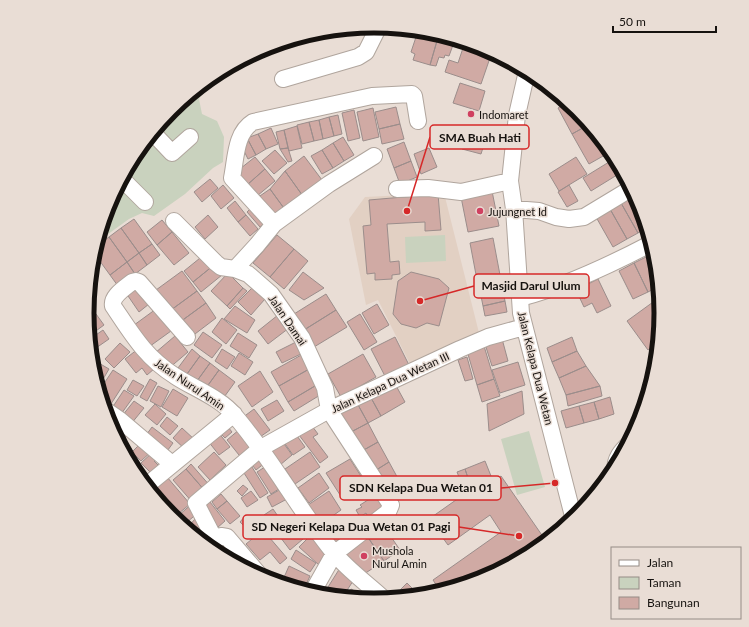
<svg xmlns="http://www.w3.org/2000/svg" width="749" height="627" font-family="Lato,sans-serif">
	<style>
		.built { fill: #e2d0c3 }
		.green { fill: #c9d2be }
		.building { fill: #d0aaa4; stroke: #9b8d8b }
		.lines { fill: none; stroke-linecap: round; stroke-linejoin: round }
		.minor-casing { stroke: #b0a59d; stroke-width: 18 }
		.minor { stroke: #fff; stroke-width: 16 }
		.poi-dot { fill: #d04060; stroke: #e9ddd5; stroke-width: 1.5 }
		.labels { text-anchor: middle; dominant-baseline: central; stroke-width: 3; stroke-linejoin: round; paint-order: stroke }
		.poi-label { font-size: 11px; fill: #16120f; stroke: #e9ddd5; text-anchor: start }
		.street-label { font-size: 11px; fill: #16120f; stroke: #e9ddd5 }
		.rim { fill: none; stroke: #16120f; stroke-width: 5 }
		.leader { fill: none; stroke: #d62828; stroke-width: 1.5 }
		.callout-dot { fill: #d62828; stroke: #e9ddd5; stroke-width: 1.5 }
		.callout { fill: #e9ddd5; stroke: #d62828; stroke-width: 1.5 }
		.callout-label { font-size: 12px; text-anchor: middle; font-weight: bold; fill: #16120f }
	</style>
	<rect width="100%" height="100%" fill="#e9ddd5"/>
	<!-- built -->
	<path class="built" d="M444,193L480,337L411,366L378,300L366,305L349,219L365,197Z"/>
	<!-- green -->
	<path class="green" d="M221,71L220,74L206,88L199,99L202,114L217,121L224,137L223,162L213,168L185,194L154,216L142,213L129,219L97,242L109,203L136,154L171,110L215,74Z
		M445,235L446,261L406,263L405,237Z
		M529,431L545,487L517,495L501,439Z"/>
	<!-- building -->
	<path class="building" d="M422,31L439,34L430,65L413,60L415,54L411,52L416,37L420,38Z
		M439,34L445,36L444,39L450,41L449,44L453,45L449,56L445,55L444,58L439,57L436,66L430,65Z
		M465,42L485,48L492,52L481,84L445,72L449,60L458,63Z
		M460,83L485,91L479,111L453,103Z
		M568,102L578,110L590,124L572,134L558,108Z
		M396,107L400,124L379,129L375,112Z
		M373,108L379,137L363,141L357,112Z
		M354,110L360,138L348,141L342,113Z
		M338,115L342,134L334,136L329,117Z
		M329,117L334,136L323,139L319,120Z
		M319,120L323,139L314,141L309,122Z
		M309,122L314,141L302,144L297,125Z
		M400,124L404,139L382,144L379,129Z
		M590,124L612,151L589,164L572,134Z
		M297,126L302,148L289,151L284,130Z
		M468,127L488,132L481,154L462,149Z
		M271,128L278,144L266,149L258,134Z
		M284,130L288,148L280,149L276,132Z
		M258,134L266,149L256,155L247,138Z
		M343,137L354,155L344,161L333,143Z
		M247,138L256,155L248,159L240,143Z
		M404,142L411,161L394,168L387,149Z
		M333,143L344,161L333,168L322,150Z
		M288,148L292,161L288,162L280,149Z
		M429,148L437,167L421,174L414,154Z
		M275,150L287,163L274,174L262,161Z
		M322,150L333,168L322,174L311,156Z
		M304,156L325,184L305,199L285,171Z
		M255,157L265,169L247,185L236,172Z
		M576,157L587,174L559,191L549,174Z
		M616,158L623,172L617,175L609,162Z
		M411,161L417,177L400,184L394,168Z
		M609,162L617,175L591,191L583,178Z
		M265,169L275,181L257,196L247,185Z
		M285,171L305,199L286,211L270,189Z
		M210,179L218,188L202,202L194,192Z
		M223,185L234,198L221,209L211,196Z
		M569,185L578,201L567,207L558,192Z
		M270,189L286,211L274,220L257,198Z
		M492,191L499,226L468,232L461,197Z
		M438,194L441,230L425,231V222L387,224L390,262L399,261L400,274L392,275V279L375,280V273L367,274L363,226L371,225L369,200Z
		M634,195L641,207L647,227L638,233L621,203Z
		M235,201L246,215L238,222L227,208Z
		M621,203L638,233L627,239L610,209Z
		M251,208L264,223L260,227L247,212Z
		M610,209L627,239L613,247L596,217Z
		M208,215L218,227L205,239L195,227Z
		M246,215L258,229L250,236L238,222Z
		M134,219L152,244L139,253L121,228Z
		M162,220L172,232L157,245L147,232Z
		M121,228L139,253L127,262L109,237Z
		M172,232L189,253L174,265L157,245Z
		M277,235L294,249L270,277L253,263Z
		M109,237L127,262L110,275L94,253L96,246Z
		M493,238L500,275L477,280L470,243Z
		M152,244L160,255L147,265L139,253Z
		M294,249L308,261L284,289L270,277Z
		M139,253L147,265L135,274L127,262Z
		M205,254L214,265L193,282L184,271Z
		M652,254L657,264L659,286L648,292L634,263Z
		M127,262L135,274L118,286L110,275Z
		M634,263L648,292L633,299L619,271Z
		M214,265L222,275L201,292L193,282Z
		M182,271L197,291L171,310L156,290Z
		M303,272L324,288L304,300L289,290Z
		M411,272L439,279L449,288L439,326L427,323L416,328L401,324L393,314L398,281Z
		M228,273L243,288L227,306L211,291Z
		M598,279L611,306L597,313L592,303L584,307L576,290Z
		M136,286L149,304L139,312L126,293Z
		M502,286L505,301L483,306L480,291Z
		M253,287L265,299L251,315L238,302Z
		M243,288L247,291L230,309L227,306Z
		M197,291L206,303L180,322L171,310Z
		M326,294L336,310L304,330L294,314Z
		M660,297L662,314L659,342L648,350L627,321Z
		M88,301L96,310L87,317V313Z
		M505,301L507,312L485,316L483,306Z
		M206,303L216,318L191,337L180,322Z
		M377,304L389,325L374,334L362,313Z
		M235,306L255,320L247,333L224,319Z
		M156,309L171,331L146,349L130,328Z
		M336,310L347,327L314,347L304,330Z
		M96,314L104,325L89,336L88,319Z
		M360,314L377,342L364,350L347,322Z
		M278,315L289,328L268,344L258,331Z
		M222,318L237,330L226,344L212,332Z
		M103,330L109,339L96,348L90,339Z
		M203,332L222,345L212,358L194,345Z
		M238,333L257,345L249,358L230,346Z
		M501,335L508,361L492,366L484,341Z
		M175,336L188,352L168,369L155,353Z
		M395,337L409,365L386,378L371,349Z
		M572,337L577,351L552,362L547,348Z
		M298,341L303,353L282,363L276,352Z
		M120,343L130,352L114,368L105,359Z
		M484,346L494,379L477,385L467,351Z
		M138,349L154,369L147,375L142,368L136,373L125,359Z
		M192,349L200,356L187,374L178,368Z
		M222,349L235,357L227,369L215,361Z
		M577,351L586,366L559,378L552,362Z
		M239,353L253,362L245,375L231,366Z
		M303,354L311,368L279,386L271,372Z
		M363,354L376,377L341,397L328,374Z
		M200,356L210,363L197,381L187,374Z
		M467,357L473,379L465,381L458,360Z
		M97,362L109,369L102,381L95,377L92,369Z
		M518,362L525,385L500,393L492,370Z
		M210,363L219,370L206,388L197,381Z
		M586,366L600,386L566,395L559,378Z
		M311,368L320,383L288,402L279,386Z
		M113,370L127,379L109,407L103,403L99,391Z
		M219,370L235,382L222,400L206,388Z
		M260,371L273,392L252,407L238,386Z
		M150,379L157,383L147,401L140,397Z
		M494,379L500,396L482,402L477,385Z
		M133,380L144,386L137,396L127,390Z
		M394,382L405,402L381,416L370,396Z
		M320,383L325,392L294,411L288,402Z
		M158,386L169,391L161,407L150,401Z
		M600,386L602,396L568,406L566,395Z
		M173,389L188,398L177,416L162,407Z
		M124,390L134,396L119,417L110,411Z
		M522,391L524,414L489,431L487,404Z
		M370,396L381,416L368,423L357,403Z
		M610,397L614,414L599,419L594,402Z
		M277,400L284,411L268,421L261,409Z
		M134,401L144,408L131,424L122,416Z
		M594,402L599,419L584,423L579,406Z
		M357,403L368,423L351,432L340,413Z
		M155,404L166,414L157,425L145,415Z
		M579,406L584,423L566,428L561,411Z
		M254,409L270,430L257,439L242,418Z
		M167,417L178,426L170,435L160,426Z
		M309,422L318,434L313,437L328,457L320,463L296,431Z
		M368,423L378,442L362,451L351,432Z
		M121,424L130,431L120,444L114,433Z
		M152,427L173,443L165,454L144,438Z
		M228,427L232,432L225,438L220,433Z
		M182,428L195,440L186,450L173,438Z
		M240,429L256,449L243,460L227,440Z
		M218,432L230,447L219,455L208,441Z
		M295,433L305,447L293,455L283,441Z
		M282,441L292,455L280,465L269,451Z
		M142,442L152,451L141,461L132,452Z
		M378,442L389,462L373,472L362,451Z
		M125,449L135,459L133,461L140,468L135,473L123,450Z
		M154,451L159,456L154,461L159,466L151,473L141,463Z
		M214,452L226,465L210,480L198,467Z
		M310,452L320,467L295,484L285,469Z
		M260,454L266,462L256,470L250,462Z
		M350,459L366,484L353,491L355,495L348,499L346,496L342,498L326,473Z
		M485,461L491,476L470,484L465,469Z
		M389,462L401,484L385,493L373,472Z
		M191,464L211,487L206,492L186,469Z
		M268,465L282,487L271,494L257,472Z
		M252,467L268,493L260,498L244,473Z
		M186,469L206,492L193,503L173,480Z
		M465,469L470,484L463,487L457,472Z
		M319,473L329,488L309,503L298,488Z
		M501,476L546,541L510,566L484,579L441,592L433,580L501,532L490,515L448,545L429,519L480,483L484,488Z
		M167,477L190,504L178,514L155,488Z
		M243,485L248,489L242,496L237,491Z
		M152,487L166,504L163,507L149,490Z
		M281,489L287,499L272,507L267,497Z
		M251,491L258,500L247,507L241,498Z
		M329,491L341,510L318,526L305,507Z
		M379,493L388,508L369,519L366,513L360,517L356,510L362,507L360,505Z
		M221,494L227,501L217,509L212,502Z
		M227,501L240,516L230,524L217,509Z
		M210,502L225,521L217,528L202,508Z
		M193,503L200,511L186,523L179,515Z
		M273,509L282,522L273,528L264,515Z
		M175,512L184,524L182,526L170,516Z
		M246,515L253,521L246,528L240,522Z
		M287,518L303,539L290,550L274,529Z
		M195,519L210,532L203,539L188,527Z
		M383,525L400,550L384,561L367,536Z
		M333,526L342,537L332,545L323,533Z
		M263,530L287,558L280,564L270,552L260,560L246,544Z
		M310,536L329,553L319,565L299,547Z
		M367,536L384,561L361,576L344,552Z
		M224,544L238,559L234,563L215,553Z
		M296,550L316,563L310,572L291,559Z
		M289,566L310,576L303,591L282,582Z
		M340,568L355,578L342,598L324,596L323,595Z
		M407,583L413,589L404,598L399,599L395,595Z
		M351,589L364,596L362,600L347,598Z
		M412,591L419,597L405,598Z"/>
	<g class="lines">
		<defs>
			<path id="minor" d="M527,71L517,115L510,181L514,209L521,313L574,520
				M283,79L358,57L366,52L379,26
				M153,133L172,153L190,137
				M122,179L145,202
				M397,189L428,188L461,192L510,181
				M514,209L539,211L556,217L569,219L584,217L632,188
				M174,221L216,263L221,267L235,269L248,274L271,294L302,338L325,388L329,410L391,505L388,512L334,554L312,593
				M274,224L232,178C236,159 235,133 253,122L372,96L412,94L414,96L418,121
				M235,269L257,245L274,224L329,184L374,156
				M520,298C564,287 612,264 652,243
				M187,337L139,282L136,281L132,282C125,288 111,296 113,306C132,334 145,357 175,376C193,388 221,398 235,416C272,459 298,509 334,553C349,571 368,584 385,600
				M104,409L120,420L172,464
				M615,471C615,458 621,451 630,443
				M146,486L234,414
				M215,540L196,503L261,448L329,410L460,349L488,337L524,327
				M209,546L221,536L227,537L262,578"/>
		</defs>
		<!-- minor casing -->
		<use href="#minor" class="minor-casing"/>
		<!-- minor -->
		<use href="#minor" class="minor"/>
	</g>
	<!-- markers -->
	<g class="poi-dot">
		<circle cx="471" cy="114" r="4"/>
		<circle cx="480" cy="211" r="4"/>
		<circle cx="364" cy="556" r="4"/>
	</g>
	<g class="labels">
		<!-- poi labels -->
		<g class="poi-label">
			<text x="479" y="114">Indomaret</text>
			<text x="488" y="211">Jujungnet Id</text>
			<text x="372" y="550">Mushola<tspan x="372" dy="13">Nurul Amin</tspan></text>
		</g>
		<!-- street labels -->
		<g class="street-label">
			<text transform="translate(288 320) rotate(56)">Jalan Damai</text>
			<text transform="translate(536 368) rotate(76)">Jalan Kelapa Dua Wetan</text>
			<text transform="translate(390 382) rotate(-25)">Jalan Kelapa Dua Wetan III</text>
			<text transform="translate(190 384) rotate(34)">Jalan Nurul Amin</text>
		</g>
	</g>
	<!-- crop -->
	<path d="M0 0H749V627H0ZM94 313a280 280 0 1 1 560 0a280 280 0 1 1-560 0Z" fill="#e9ddd5" fill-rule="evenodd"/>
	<path class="rim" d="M94 313a280 280 0 1 1 560 0a280 280 0 1 1-560 0Z"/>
	<!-- callouts -->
	<path class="leader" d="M407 211L430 137M420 301L474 286M555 483L501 488M519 536L459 527"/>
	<g class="callout-dot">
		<circle cx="407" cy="211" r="4"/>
		<circle cx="420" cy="301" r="4"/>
		<circle cx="555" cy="483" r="4"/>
		<circle cx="519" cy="536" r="4"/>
	</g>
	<g class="callout">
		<rect x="430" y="125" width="99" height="24" rx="4"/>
		<rect x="474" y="274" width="115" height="24" rx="4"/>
		<rect x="340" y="476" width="161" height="24" rx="4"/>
		<rect x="243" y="515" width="216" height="24" rx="4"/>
	</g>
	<g class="callout-label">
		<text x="480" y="142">SMA Buah Hati</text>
		<text x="531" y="290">Masjid Darul Ulum</text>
		<text x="421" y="492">SDN Kelapa Dua Wetan 01</text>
		<text x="351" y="531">SD Negeri Kelapa Dua Wetan 01 Pagi</text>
	</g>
	<!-- legend -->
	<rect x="611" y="547" width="130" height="72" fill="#e9ddd5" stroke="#958c86"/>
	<rect x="619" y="560" width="20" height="6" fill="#ffffff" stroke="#958c86"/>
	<text x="647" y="567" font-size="12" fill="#16120f">Jalan</text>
	<rect x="619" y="577" width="20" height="12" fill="#c9d2be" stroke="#958c86"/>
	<text x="647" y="587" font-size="12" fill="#16120f">Taman</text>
	<rect x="619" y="597" width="20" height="12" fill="#d0aaa4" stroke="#958c86"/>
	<text x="647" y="607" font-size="12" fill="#16120f">Bangunan</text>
	<!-- scale -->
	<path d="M613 26v6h103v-6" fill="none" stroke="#16120f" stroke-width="2"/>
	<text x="619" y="26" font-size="12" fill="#16120f" stroke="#e9ddd5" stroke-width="3" paint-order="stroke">50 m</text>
</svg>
